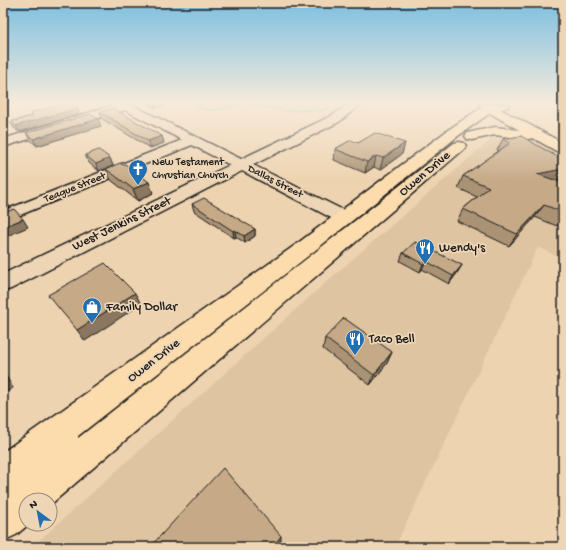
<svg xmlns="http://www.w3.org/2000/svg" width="566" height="550" font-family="'Gochi Hand',sans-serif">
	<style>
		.built { fill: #dec4a1 }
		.green { fill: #9fe6b4; stroke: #5e8168 }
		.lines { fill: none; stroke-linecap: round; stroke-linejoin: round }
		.minor-casing { stroke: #1c1c1c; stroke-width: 3 }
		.highway-casing { stroke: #1c1c1c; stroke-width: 3 }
		.minor { fill: #edd5b6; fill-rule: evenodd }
		.highway { fill: #fcdcac; fill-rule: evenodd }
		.wall { fill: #aa9274; stroke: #1c1c1c }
		.shaded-wall { fill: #8b775e; stroke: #1c1c1c }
		.building { fill: #c6aa87; stroke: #1c1c1c }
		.labels { text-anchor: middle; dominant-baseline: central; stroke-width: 3.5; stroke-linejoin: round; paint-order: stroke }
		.far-poi-label { font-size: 11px; fill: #1c1c1c; stroke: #edd5b6; text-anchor: start }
		.far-street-label { font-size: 11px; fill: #1c1c1c; stroke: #edd5b6 }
		.street-label { font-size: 13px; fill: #1c1c1c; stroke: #edd5b6 }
		.poi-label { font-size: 13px; fill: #1c1c1c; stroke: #edd5b6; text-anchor: start }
	</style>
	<rect width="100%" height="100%" fill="#eed3b0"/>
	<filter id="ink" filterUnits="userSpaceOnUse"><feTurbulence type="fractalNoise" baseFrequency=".025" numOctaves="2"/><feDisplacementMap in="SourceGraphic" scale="8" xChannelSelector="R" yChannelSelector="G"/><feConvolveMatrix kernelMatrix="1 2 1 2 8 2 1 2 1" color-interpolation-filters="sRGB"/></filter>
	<g filter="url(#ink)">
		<!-- built -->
		<path class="built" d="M502,134L532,139L563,157V259L538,247L395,547H32L324,284L495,136Z"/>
		<!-- green -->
		<path class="green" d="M195,104H245C231,107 206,116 195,104Z
			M246,104H338L324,110L285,111Z"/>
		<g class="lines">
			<defs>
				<path id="minor" d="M117,104H130L241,159L331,116L349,104H361L339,122L253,165L349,213L352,217L349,221L343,222L337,221L242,171L11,289L3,291V274L230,165L192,145L3,222V211L182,140L125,110L3,147V139Z"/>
				<path id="highway" d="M479,104H509L508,107L500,109L563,143V153L558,152L533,138L528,139L495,135L472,140L467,139L465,136L467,133L495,127L519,130L490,113L458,136L308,256L78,436V438L454,143L459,142L464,143L466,146L464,149L50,505V500H26V524H29L16,535L3,541V452L294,246L448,130L481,108Z"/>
			</defs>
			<!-- minor casing -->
			<use href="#minor" class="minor-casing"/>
			<!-- highway casing -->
			<use href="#highway" class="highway-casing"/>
			<!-- minor -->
			<use href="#minor" class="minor"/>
			<!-- highway -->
			<use href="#highway" class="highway"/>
		</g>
		<!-- wall -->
		<path class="wall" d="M147,104H169L155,108Z
			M100,112L162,136L164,143L150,148L102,119Z
			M30,113H79L77,115L19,132L14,128L10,122L31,116Z
			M101,126L37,146L30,140L26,133Z
			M521,136L563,179L556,180L563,183V219L557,226L535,217L509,246L457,221L463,209L477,197L458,188L463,176L499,151L497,150L503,139Z
			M358,143H405L402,154L380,170L374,167L365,173L334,160L335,149Z
			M85,155L110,158L113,166L153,193L138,201L111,180L106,169L99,171L89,163Z
			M192,204L255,229V236L245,243L236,237L234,238L194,211Z
			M403,253L462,265L457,273L449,284L422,269L420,272L400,261Z
			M325,338L392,352L387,363L370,385L323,349Z"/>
		<!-- shaded-wall -->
		<path class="shaded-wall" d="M154,104H169L155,108Z
			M77,107L79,113L77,115L19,132L16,126Z
			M98,119L101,126L37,146L33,139Z
			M162,136L164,143L150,148L148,141Z
			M405,143L402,154L380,170L383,158Z
			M376,156L374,167L365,173L367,162Z
			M110,158L113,166L99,171L96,164Z
			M563,169V179L530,186L537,174Z
			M149,182L153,193L138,201L133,189Z
			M3,199H4L10,207L3,210Z
			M544,205L535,217L509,246L517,234Z
			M23,219L28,227L7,236L3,231V227Z
			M255,229V236L245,243L244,236Z
			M235,230L236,237L234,238L233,231Z
			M426,261L422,269L420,272L423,264Z
			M462,265L457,273L449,284L453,276Z
			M135,293L141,304L85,341L77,330Z
			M392,352L387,363L370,385L374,375Z
			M3,374L6,376L13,388L3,394Z
			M281,536V540L276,547H273Z"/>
		<!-- building -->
		<path class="building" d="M63,104H72L77,107L75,109L16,126L10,122L33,116L30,113Z
			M112,108L162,136L148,141L100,112Z
			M90,114L98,119L33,139L26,133Z
			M375,133L405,143L383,158L376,156L367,162L335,149L351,140L358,143Z
			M521,136L563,160V169L537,174L563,183V212L544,205L517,234L463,209L489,187L463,176L510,143L503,139Z
			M99,150L110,158L96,164L85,155Z
			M120,163L123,165L125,164L149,182L133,189L106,169Z
			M204,198L255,229L244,236L235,230L233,231L192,204Z
			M14,209L23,219L3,227V213Z
			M415,242L462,265L453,276L426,261L423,264L403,253Z
			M105,263L135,293L77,330L48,295Z
			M344,318L392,352L374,375L325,338Z
			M223,468L281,536L273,547H150Z"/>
	</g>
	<!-- sky -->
	<linearGradient id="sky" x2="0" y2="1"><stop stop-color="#7dbfe0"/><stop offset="0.57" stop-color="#f7ebdb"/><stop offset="1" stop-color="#f7ebdb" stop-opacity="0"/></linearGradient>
	<rect width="566" height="181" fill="url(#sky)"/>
	<!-- icons -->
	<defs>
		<symbol id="church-pin" viewBox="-11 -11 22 30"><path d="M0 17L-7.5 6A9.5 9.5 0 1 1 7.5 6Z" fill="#1f6fb2" stroke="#edd5b6"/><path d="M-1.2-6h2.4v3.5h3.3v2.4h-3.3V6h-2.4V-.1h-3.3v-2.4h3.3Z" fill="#fff"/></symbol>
		<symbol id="restaurant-pin" viewBox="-11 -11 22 30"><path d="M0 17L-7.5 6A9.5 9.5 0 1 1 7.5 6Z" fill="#1f6fb2" stroke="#edd5b6"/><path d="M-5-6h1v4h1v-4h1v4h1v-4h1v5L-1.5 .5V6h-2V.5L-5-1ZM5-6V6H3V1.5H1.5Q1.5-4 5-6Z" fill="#fff"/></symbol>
		<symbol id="shop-pin" viewBox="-11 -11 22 30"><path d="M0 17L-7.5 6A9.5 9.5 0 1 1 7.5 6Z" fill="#1f6fb2" stroke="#edd5b6"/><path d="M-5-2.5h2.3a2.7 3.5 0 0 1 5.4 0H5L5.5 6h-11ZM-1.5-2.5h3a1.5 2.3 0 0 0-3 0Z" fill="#fff"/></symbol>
	</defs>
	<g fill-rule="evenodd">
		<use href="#church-pin" x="127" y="158" width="22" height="30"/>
		<use href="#restaurant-pin" x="414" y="237" width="22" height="30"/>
		<use href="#shop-pin" x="81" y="296" width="22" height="30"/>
		<use href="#restaurant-pin" x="344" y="328" width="22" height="30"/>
	</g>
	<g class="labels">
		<!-- far-poi labels -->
		<g class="far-poi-label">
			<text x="152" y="163">New Testament<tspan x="152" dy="13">Chrustian Church</tspan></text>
		</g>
		<!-- far-street labels -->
		<g class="far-street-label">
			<text transform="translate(275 182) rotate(27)">Dallas Street</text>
			<text transform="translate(75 188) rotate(-22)">Teague Street</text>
		</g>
		<!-- street labels -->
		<g class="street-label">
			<text transform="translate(425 174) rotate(-40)">Owen Drive</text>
			<text transform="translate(122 224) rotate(-26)">West Jenkins Street</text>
			<text transform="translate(154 361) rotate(-38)">Owen Drive</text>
		</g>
		<!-- poi labels -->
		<g class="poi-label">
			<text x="439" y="248">Wendy's</text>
			<text x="106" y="307">Family Dollar</text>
			<text x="369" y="339">Taco Bell</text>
		</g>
	</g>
	<!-- margin -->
	<rect width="566" height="550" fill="none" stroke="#edd5b6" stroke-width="16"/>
	<rect x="8" y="8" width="550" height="534" fill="none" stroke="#1c1c1c" stroke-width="1.5" filter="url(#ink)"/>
	<!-- north arrow -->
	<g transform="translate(38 512) rotate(328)"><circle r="19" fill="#edd5b6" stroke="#998b78"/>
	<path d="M0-3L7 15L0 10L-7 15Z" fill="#1f6fb2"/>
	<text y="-6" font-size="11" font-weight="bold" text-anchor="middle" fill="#1c1c1c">N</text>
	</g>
</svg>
